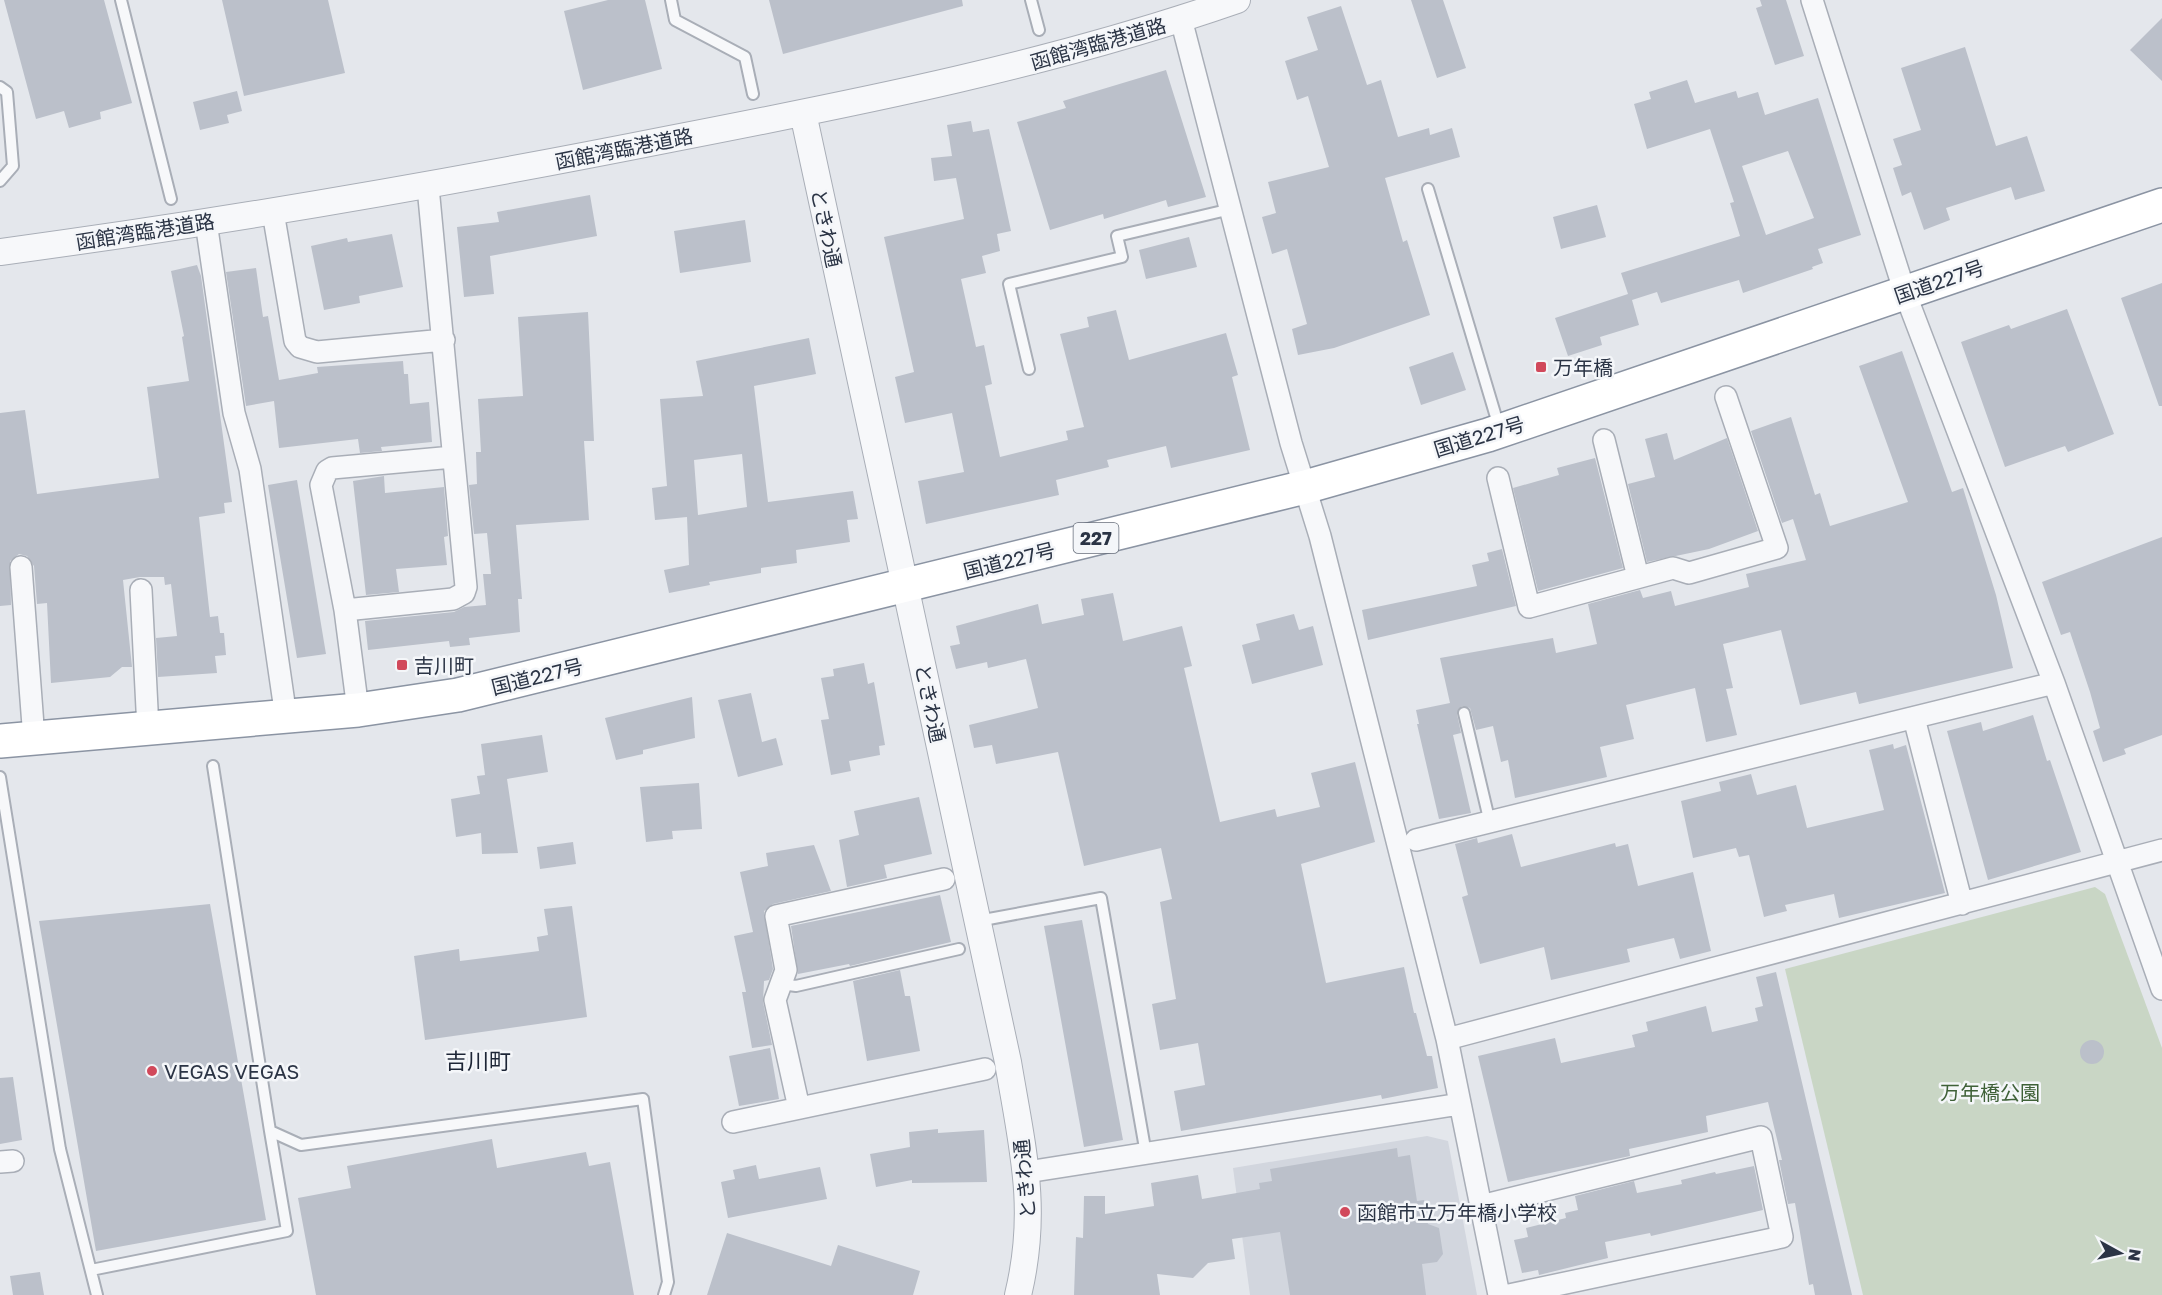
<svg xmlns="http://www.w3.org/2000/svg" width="2162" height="1295" font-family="'Golos Text','Noto Sans JP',sans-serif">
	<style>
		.built { fill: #d2d6de }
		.green { fill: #c9d6c5 }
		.building { fill: #bbc0ca; fill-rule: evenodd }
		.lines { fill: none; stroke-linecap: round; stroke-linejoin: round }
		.service-casing { stroke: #a9aeb7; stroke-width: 14 }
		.minor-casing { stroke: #a9aeb7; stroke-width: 24 }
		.tertiary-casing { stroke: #a9aeb7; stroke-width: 28 }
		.trunk-casing { stroke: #8b94a3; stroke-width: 36 }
		.service { stroke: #f7f8fa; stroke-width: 10 }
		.minor { stroke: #f7f8fa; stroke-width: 21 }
		.tertiary { stroke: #f7f8fa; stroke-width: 26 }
		.trunk { stroke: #fff; stroke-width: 33 }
		.poi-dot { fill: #d1495b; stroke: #f4f6f9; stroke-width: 2 }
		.labels { text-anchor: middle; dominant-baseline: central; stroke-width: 5; stroke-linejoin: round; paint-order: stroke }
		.shield { fill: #f4f6f9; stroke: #676e7b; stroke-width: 1.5 }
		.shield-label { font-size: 18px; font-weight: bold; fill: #2b3445 }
		.street-label { font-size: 20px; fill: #2b3445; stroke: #f4f6f9 }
		.poi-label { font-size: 20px; fill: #2b3445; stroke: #f4f6f9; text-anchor: start }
		.park-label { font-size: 20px; fill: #3f6138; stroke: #f4f6f9 }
		.quarter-label { font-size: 22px; fill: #1d2536; stroke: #f4f6f9 }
	</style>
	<rect width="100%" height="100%" fill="#e4e7ec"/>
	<!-- built -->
	<path class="built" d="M1427,1136L1448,1141L1477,1295H1250L1233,1168Z"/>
	<!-- green -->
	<path class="green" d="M2095,887L2105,894L2162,1048V1295H1863L1785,969Z"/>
	<!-- building -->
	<path class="building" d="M4,0H104L132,103L100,112L101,119L69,128L64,111L36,119Z
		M222,0H328L345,73L244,96Z
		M608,0H645L662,69L583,90L564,11Z
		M769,0H962L963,6L783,54Z
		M1411,0H1443L1466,68L1437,78Z
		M1760,0H1786L1804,56L1775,65L1756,8L1762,6Z
		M1341,6L1367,85L1381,80L1398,137L1429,128L1430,135L1452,128L1460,157L1385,178L1403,242L1407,240L1430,315L1334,348L1298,355L1292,329L1307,324L1287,249L1272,254L1262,217L1276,213L1268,182L1329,167L1308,96L1297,100L1285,61L1318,50L1307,17Z
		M2162,18V81L2130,50Z
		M1965,47L1996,146L2027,136L2045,191L2015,200L2011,187L1946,208L1950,220L1924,230L1911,192L1902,196L1893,168L1902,165L1893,139L1921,130L1901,68Z
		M1166,70L1206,197L1168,207L1166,200L1104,219L1103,214L1050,230L1017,122L1066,108L1063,101Z
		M1687,80L1695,103L1736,91L1738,98L1758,92L1765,115L1818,98L1861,235L1818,249L1823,263L1812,267L1813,269L1743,293L1739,280L1661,303L1657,292L1632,300L1639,325L1600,337L1602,345L1568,356L1555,318L1628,294L1621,273L1740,236L1730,203L1734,202L1710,129L1647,149L1634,104L1651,99L1649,92ZM1788,151L1814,218L1766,235L1742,166Z
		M237,91L242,111L227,115L229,123L200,130L193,102Z
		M971,121L973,132L989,129L1011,231L997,234L1000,251L982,256L986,273L961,279L976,347L984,345L992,384L985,386L1000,457L1068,440L1066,431L1084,427L1060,334L1089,327L1087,317L1116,310L1129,360L1226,333L1238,375L1232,377L1250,450L1171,468L1166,446L1107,460L1109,467L1056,480L1059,495L926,524L918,481L964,472L952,413L905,423L895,377L914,372L884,237L964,219L956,178L934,181L931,158L952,156L947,125Z
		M590,195L597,236L490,256L494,294L464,297L457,227L499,222L497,212Z
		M1597,205L1606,237L1561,249L1553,217Z
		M745,220L751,262L680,273L674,231Z
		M392,234L403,287L359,296L360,303L324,310L311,246L347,238L348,242Z
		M1189,237L1197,267L1146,279L1139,250Z
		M197,265L201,276L232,502L224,503L225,513L199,517L210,617L218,616L220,633H224L226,655L215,656L217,673L158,677L156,638L177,636L171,584L165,585L164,577H140L123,580L132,667H122L110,677L51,683L47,603L37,604L34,566L27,556L19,554L10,561L11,605L0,606V413L25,410L37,494L159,478L147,387L189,381L182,337L184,336L171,271Z
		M256,268L263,317L268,316L279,380L318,373L317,367L403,361L404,374H408L410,404L429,402L432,442L381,447L382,451L360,453L358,439L279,448L274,401L246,406L226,272Z
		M2162,283V406H2159L2121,298Z
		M2067,309L2114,434L2068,452L2065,446L2005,467L1961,342L2009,325L2011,329Z
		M588,312L594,441H584L589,520L516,525L522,599H518L520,632L469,638L470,645L450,647L449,641L368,650L365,621L454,612L464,607L486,605L483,574H491L487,533L474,534L469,485L477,484L476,452H481L478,399L523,396L518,317Z
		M809,338L816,374L754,386L768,502L853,491L858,519L847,520L850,542L796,550L797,563L761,568V573L709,582L710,585L669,593L664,570L689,565L687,517L655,520L652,488L667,486L660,399L703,396L696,361ZM742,454L747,507L698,515L694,460Z
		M1902,351L1952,492L1963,488L1996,595L2013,668L1859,704L1856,692L1800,705L1781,630L1723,644L1733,688L1726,689L1737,735L1706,742L1695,688L1626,705L1634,739L1600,747L1607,777L1515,798L1508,760L1501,762L1493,726L1476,730L1470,708L1462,706L1457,714L1461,733L1453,735L1471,813L1439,819L1417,724H1419L1416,710L1450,703L1440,658L1553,638L1556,653L1597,644L1588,604L1640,590L1643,598L1671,591L1675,606L1749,587L1746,574L1806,560L1793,519L1782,523L1751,431L1791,417L1815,495L1820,493L1830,526L1908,502L1859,366Z
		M1453,352L1466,390L1421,405L1409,367Z
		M1667,433L1674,460L1727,438L1758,531L1709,549L1647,562L1628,484L1655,477L1645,439Z
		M1595,458L1623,568L1538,591L1513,488L1559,475L1557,468Z
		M384,476L385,493L444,487L448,536L444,537L447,565L396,569L399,592L366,595L353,481Z
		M297,480L326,654L297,658L268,485Z
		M2162,537V735L2124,749L2126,754L2103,762L2093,731L2100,728L2090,692L2070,632L2061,635L2042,582Z
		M1502,549L1516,606L1368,640L1362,610L1477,586L1472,565L1489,561L1487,553Z
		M1113,593L1123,641L1182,626L1192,666L1184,668L1220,822L1275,809L1277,817L1320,807L1311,773L1355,762L1375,842L1301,864L1326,983L1404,967L1414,1013H1416L1427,1056H1432L1438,1088L1382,1099L1381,1095L1181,1131L1174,1091L1205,1085L1198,1043L1160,1050L1152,1004L1176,999L1160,902L1172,899L1161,848L1084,866L1058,752L996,764L992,745L974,748L969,725L1038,708L1026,659L988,668L987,662L956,669L950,646L960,644L956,626L1038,604L1042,624L1084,615L1081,599Z
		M1294,614L1299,630L1313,626L1323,665L1252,684L1242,645L1260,640L1256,624Z
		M864,663L868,684L874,682L885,745L879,746L880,755L849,761L851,771L831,775L821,720L829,719L821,678L834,676L833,669Z
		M751,693L762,742L776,738L783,765L738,777L718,700Z
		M692,697L695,738L643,750V754L616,760L605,718Z
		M2033,715L2047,761L2050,760L2081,852L1988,880L1947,731L1981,722L1983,731Z
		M542,735L548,772L507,779L518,853L482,854L481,833L456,837L451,799L480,794L477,776L485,775L481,744Z
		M1893,744L1894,749L1906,745L1945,893L1839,918L1834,894L1785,905L1787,911L1764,917L1749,855L1739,857L1736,848L1693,858L1681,801L1721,791L1719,782L1751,774L1757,795L1796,785L1807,828L1884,810L1869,750Z
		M699,783L702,829L672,831L673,839L646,842L640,787Z
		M919,797L932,854L884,865L887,878L847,887L839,840L859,835L854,811Z
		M1512,834L1521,867L1615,843L1616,847L1628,844L1638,886L1693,872L1711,951L1680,959L1674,938L1627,949L1630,962L1551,980L1544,947L1480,964L1462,897L1468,895L1455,844L1477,838L1478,843Z
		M573,842L576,864L540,869L537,847Z
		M814,845L831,891L773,904L764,911L773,969L769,980L764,981L763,1002L772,1045L752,1048L742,992H746L734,936L753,932L740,872L768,866L766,853Z
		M940,895L951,942L850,966L849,964L798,974L791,926Z
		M210,904L266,1220L96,1251L39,921Z
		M572,906L587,1017L425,1040L414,956L459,949L460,961L539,951L537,937L548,935L544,909Z
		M1082,920L1123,1140L1084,1147L1044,926Z
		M900,970L905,996H910L920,1051L867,1061L853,981Z
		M1776,972L1852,1295H1815L1813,1284L1809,1285L1795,1203L1788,1204L1779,1160H1782L1768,1102L1706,1116L1708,1132L1629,1149L1630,1156L1508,1182L1478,1056L1555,1038L1561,1063L1635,1047L1632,1035L1648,1031L1646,1022L1706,1006L1712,1032L1758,1021L1755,1008L1763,1006L1756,977Z
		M2080 1052a12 12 0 1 1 24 0a12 12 0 1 1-24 0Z
		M770,1048L779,1099L739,1106L729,1056Z
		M13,1077L22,1140L0,1144V1078Z
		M938,1129V1133L984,1130L987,1182L912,1183V1180L876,1187L870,1154L910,1147L909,1132Z
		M492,1139L497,1168L586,1152L589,1166L610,1162L634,1295H316L298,1198L351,1188L347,1166Z
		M1397,1148L1398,1157L1410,1155L1417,1201L1424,1200L1428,1224L1439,1228L1443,1254L1437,1262L1422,1264L1426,1295H1290L1280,1232L1232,1239L1235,1259L1208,1263L1193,1278L1157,1274L1160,1295H1074L1076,1237L1083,1238L1084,1196H1105V1214L1154,1206L1151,1183L1198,1175L1202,1199L1260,1189L1259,1183L1272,1181L1270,1169Z
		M756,1165L759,1179L820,1167L827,1199L728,1218L721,1182L735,1179L733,1170Z
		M1754,1166L1763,1210L1651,1236L1650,1233L1605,1242L1608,1258L1539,1275L1538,1270L1522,1273L1514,1240L1528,1237L1526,1228L1566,1218L1565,1213L1578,1210L1575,1196L1634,1181L1637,1193L1682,1184L1681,1180L1715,1172L1716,1174Z
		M727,1233L831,1266L838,1245L920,1271L913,1295H707Z
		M40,1272L44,1295H13L10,1276Z"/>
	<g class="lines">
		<defs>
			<path id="service" d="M121,0L171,199
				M671,0L675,20L745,57L753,94
				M1031,0L1039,30
				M0,87L7,92L13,166L0,181
				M1428,189L1499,427
				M1029,369L1009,284L1122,257L1117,236L1231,209
				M1464,713L1490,823
				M213,766L270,1131L301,1145L643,1099L668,1282L664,1295
				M0,777L60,1149L97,1295
				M978,921L1101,898L1146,1154
				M781,984L796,986L959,949
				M91,1270L287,1231L270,1131"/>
			<path id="minor" d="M1812,0L1905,293L2054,683L2162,989
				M1181,19L1291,443L1320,536L1447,1039L1499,1295
				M273,212L295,341L300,347L317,352L444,340
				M206,222L234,413L250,469L286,717
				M1604,440L1638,577
				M1498,478L1529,607L1673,568L1689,573L1777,548L1726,397
				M21,567L34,739
				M141,590L148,729
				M345,610L453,599L464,593L466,587L428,187
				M358,710L345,610L321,485L327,471L332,468L453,457
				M1914,718L1962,904
				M1416,840L2054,683
				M1447,1039L2162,850
				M799,1108L775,1000L786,970L776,916L944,879
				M733,1122L985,1069
				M0,1162L13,1161
				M1027,1172L1460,1104
				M1481,1206L1761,1137L1782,1237L1509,1295"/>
			<path id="tertiary" d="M803,113L1008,1062C1022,1146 1039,1209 1018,1295
				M0,252C225,222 448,183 670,139C861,102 1053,64 1237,0"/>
			<path id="trunk" d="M0,741L358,710L458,695L1305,487L1488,435L2162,205"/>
		</defs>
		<!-- service casing -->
		<use href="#service" class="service-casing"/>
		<!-- minor casing -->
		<use href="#minor" class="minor-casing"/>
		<!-- tertiary casing -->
		<use href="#tertiary" class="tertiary-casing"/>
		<!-- trunk casing -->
		<use href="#trunk" class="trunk-casing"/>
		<!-- service -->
		<use href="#service" class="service"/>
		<!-- minor -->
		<use href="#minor" class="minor"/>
		<!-- tertiary -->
		<use href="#tertiary" class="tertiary"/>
		<!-- trunk -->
		<use href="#trunk" class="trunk"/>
	</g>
	<!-- markers -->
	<g class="poi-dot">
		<rect x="1535" y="361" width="12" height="12" rx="3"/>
		<rect x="396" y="659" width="12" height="12" rx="3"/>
		<circle cx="152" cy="1071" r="6"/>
		<circle cx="1345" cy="1212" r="6"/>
	</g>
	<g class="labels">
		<!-- shield labels -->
		<rect class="shield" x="1073.5" y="523" width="45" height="30" rx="4.5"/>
		<g class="shield-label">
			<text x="1096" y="538">227</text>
		</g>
		<!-- street labels -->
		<g class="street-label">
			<text transform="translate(1098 43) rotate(-16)">函館湾臨港道路</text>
			<text transform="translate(624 148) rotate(-11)">函館湾臨港道路</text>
			<text transform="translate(827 228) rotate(78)">ときわ通</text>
			<text transform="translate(145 231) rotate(-9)">函館湾臨港道路</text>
			<text transform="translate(1939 281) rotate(-19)">国道227号</text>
			<text transform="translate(1479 436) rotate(-17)">国道227号</text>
			<text transform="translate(1009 560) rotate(-14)">国道227号</text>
			<text transform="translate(537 676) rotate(-14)">国道227号</text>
			<text transform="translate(931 703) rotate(78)">ときわ通</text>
			<text transform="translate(1024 1179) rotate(-95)">ときわ通</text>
		</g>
		<!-- poi labels -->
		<g class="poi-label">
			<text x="1553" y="367">万年橋</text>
			<text x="414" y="665">吉川町</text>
			<text x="164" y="1071">VEGAS VEGAS</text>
			<text x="1357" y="1212">函館市立万年橋小学校</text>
		</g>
		<!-- park labels -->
		<g class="park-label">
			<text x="1990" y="1092">万年橋公園</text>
		</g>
		<!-- quarter labels -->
		<g class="quarter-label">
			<text x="478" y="1060">吉川町</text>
		</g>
	</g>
	<!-- north arrow -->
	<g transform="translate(2120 1253) rotate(98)" stroke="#f4f6f9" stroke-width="4.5" paint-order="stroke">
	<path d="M0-4.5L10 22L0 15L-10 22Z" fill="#2b3445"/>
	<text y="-9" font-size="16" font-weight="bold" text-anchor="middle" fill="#2b3445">N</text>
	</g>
</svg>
